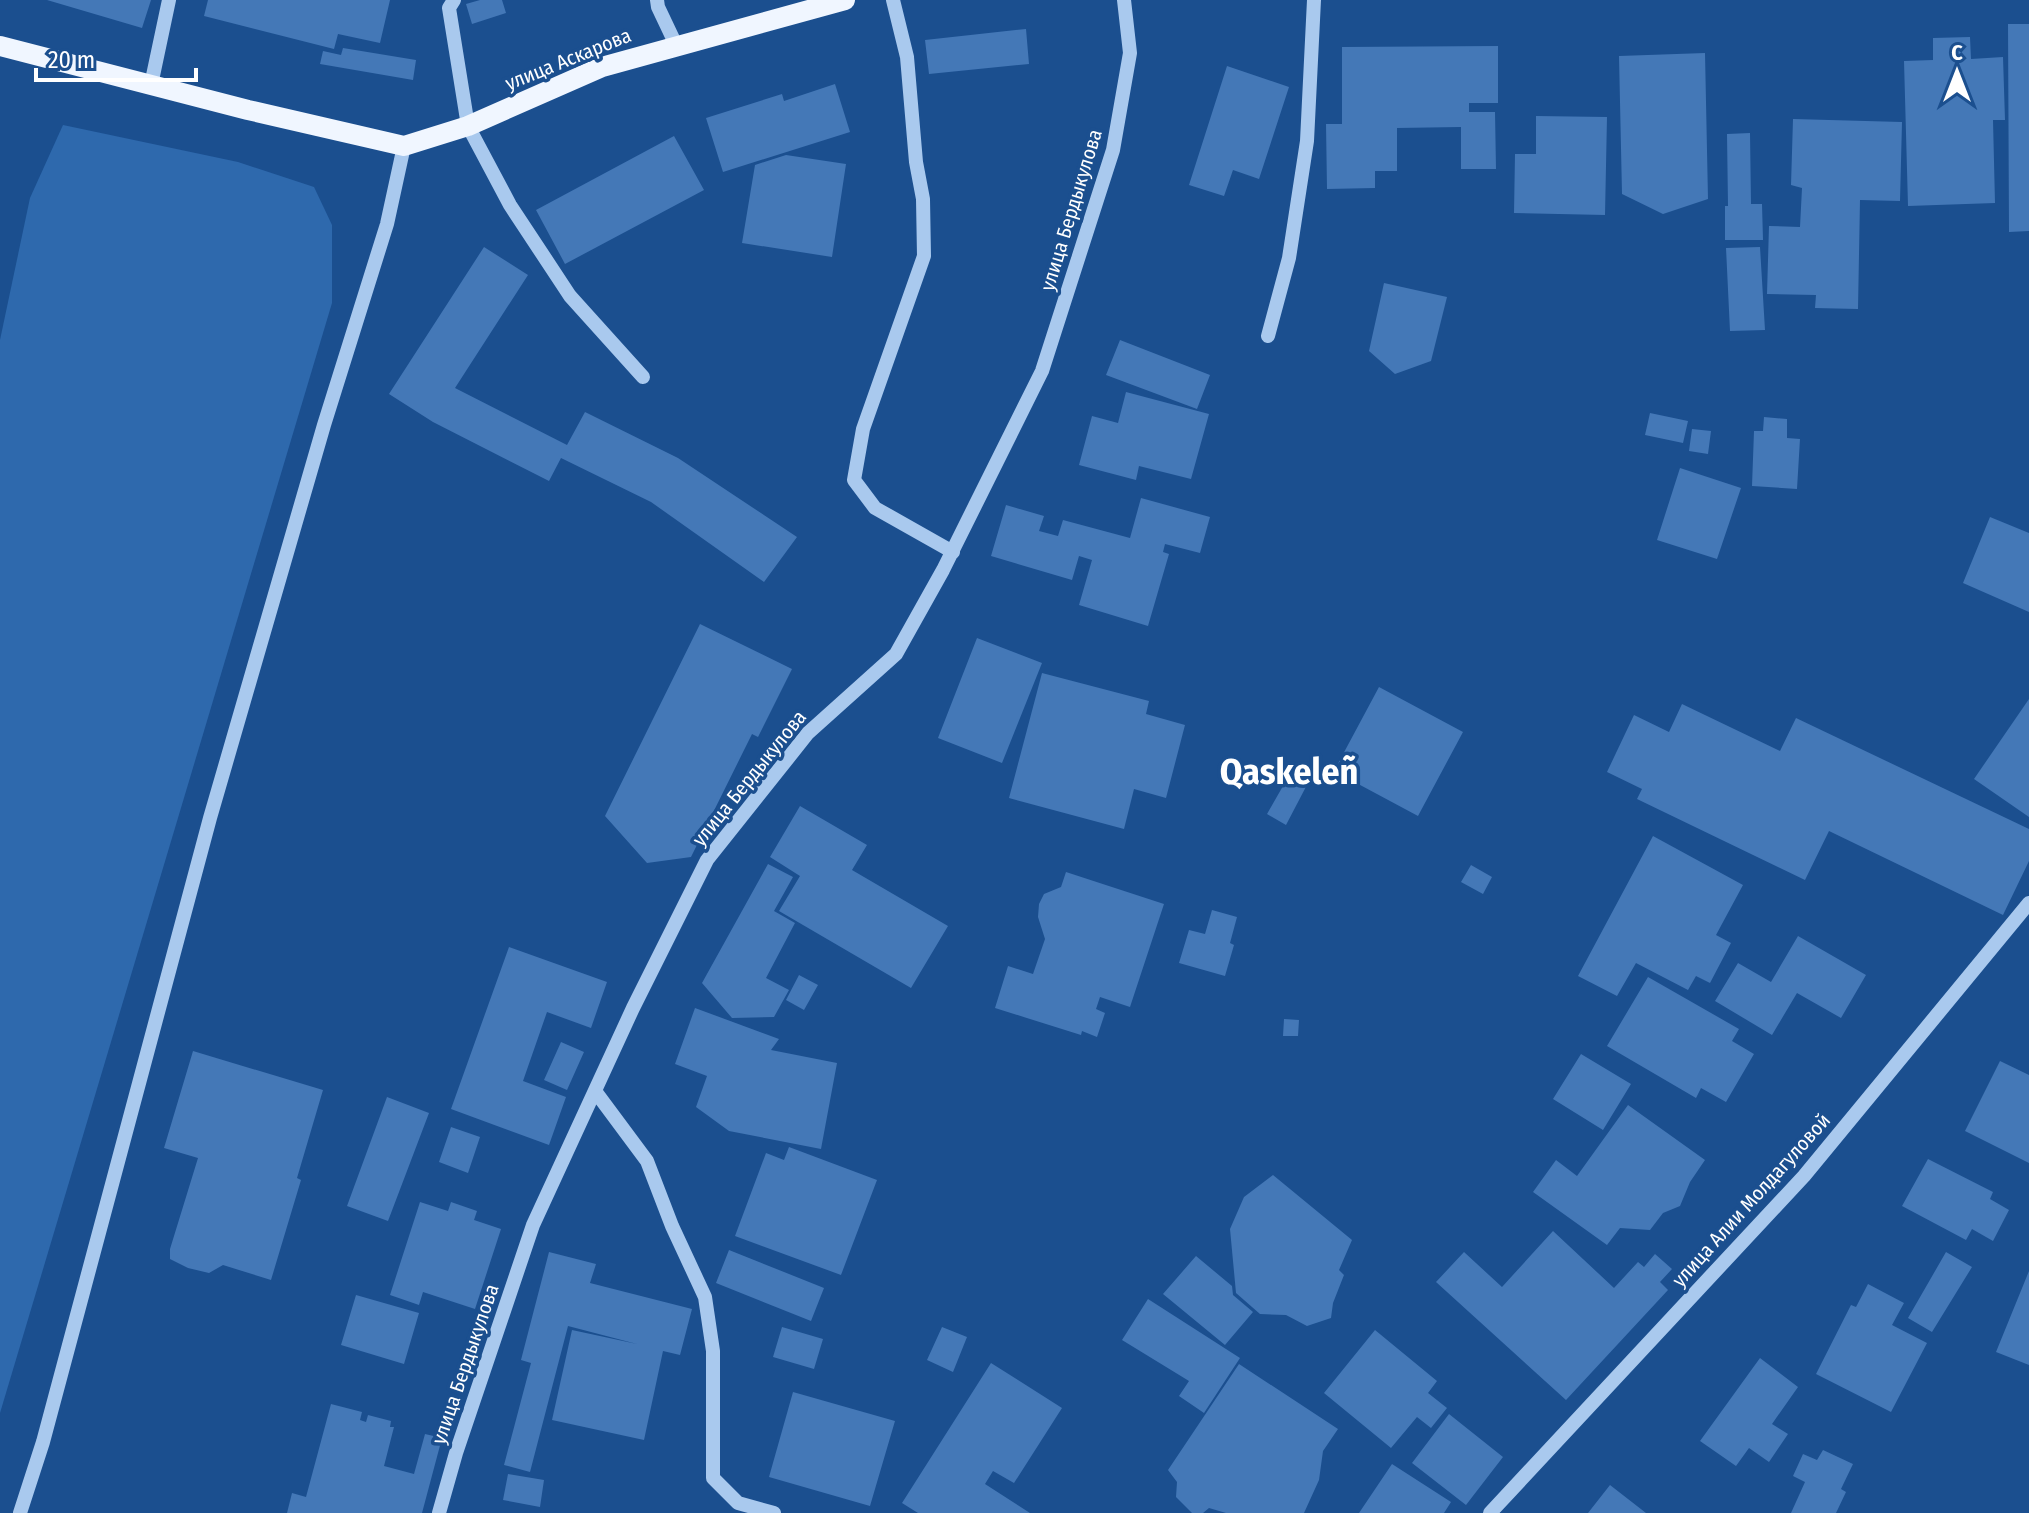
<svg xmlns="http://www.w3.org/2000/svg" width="2029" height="1513" font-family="'Fira Sans Condensed',sans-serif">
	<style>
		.green { fill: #2e69ad }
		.building { fill: #4478b7 }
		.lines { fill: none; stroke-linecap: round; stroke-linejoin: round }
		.minor { stroke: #a9c9ee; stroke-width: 14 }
		.major { stroke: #f0f6ff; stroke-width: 20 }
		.labels { text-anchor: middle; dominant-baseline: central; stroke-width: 7; stroke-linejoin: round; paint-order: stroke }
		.street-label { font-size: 20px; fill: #fff; stroke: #1b4f8f }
		.town-label { font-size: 36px; font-weight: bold; fill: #fff; stroke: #1b4f8f }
	</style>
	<rect width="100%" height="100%" fill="#1b4f8f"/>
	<!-- green -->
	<path class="green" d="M63,125L238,162L314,187L332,225V303L0,1413V340L30,198Z"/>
	<!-- building -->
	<path class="building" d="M47,0H151L142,28Z
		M208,0H390L380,43L338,34L334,49L204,16Z
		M480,0H502L506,13L472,24L466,4Z
		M2008,24H2029V231L2009,232Z
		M1026,29L1029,64L929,74L925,40Z
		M1970,37L1971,59L2003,57L2005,120H1993L1995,203L1908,206L1904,61L1933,60V38Z
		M1498,46V103H1469V112H1495L1496,169H1461V127L1397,128V171H1375V188L1327,189L1326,124H1342V47Z
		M343,48L416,60L413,80L320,64L323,51L341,55Z
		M1705,53L1708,199L1663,214L1622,194L1619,56Z
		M1227,66L1289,87L1259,179L1233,170L1224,196L1189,185Z
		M835,84L850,132L723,172L706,118L782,94L784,101Z
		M1536,116L1607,117L1605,215L1514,213L1515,154H1536Z
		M1793,119L1902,122L1900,201L1860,200L1858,309L1815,308L1816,295L1767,294L1769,226L1800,227L1802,188L1791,185Z
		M1750,133L1751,204H1762L1763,240H1725V206H1728L1727,134Z
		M674,136L704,190L565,264L536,210Z
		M786,155L846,164L832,257L742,243L755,165Z
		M484,247L528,275L455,388L567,445L585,412L678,458L797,537L764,582L651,502L561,458L549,481L433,422L389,394Z
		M1760,247L1765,330L1730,331L1726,248Z
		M1384,283L1447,297L1431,361L1395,374L1369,351Z
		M1120,340L1210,375L1197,409L1106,375Z
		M1126,392L1209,414L1191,479L1139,466L1136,480L1079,465L1092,416L1118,423Z
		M1650,413L1688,421L1683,443L1645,435Z
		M1764,417L1787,419V438L1800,439L1797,489L1752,486L1754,431H1763Z
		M1692,429L1711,431L1708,454L1689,451Z
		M1680,468L1741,488L1717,559L1657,540Z
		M1141,498L1210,517L1200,553L1165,544L1163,552L1169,554L1148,626L1079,605L1092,560L1079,556L1072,580L991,556L1006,505L1044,516L1039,531L1058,536L1063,520L1130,538Z
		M1990,517L2029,533V612L1963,583Z
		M700,624L792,669L758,737L752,734L691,857L647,863L605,816Z
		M977,638L1042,663L1002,763L938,738Z
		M1042,673L1149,701L1146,714L1185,725L1166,798L1134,789L1124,829L1009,798Z
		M1379,687L1463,732L1418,816L1334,771Z
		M2029,699V817L1974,779Z
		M1682,704L1780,751L1796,718L2029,829V861L2003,915L1829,831L1805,880L1637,799L1642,789L1607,772L1634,715L1669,732Z
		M1291,772L1309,781L1286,825L1267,814Z
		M800,806L867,845L852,870L948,926L911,988L779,911L800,876L770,857Z
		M1653,836L1743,885L1716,935L1731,943L1710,983L1696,976L1688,990L1636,963L1617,996L1578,976Z
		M768,864L793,877L774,911L795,923L766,978L789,990L774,1017L732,1018L702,983Z
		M1471,865L1492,877L1483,894L1461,882Z
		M1066,872L1164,904L1130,1007L1100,997L1096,1009L1105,1013L1097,1037L1082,1031L1081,1035L995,1008L1008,966L1033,974L1045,939L1038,917L1039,904L1044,894L1061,887Z
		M1212,910L1237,917L1230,943L1234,945L1225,976L1179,963L1189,930L1205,934Z
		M1798,936L1866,975L1841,1018L1797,993L1772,1035L1715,1001L1738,963L1771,982Z
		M509,947L607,982L591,1028L547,1012L523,1081L566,1097L549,1145L451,1109Z
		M799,975L818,985L804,1010L786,1000Z
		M1648,977L1739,1029L1732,1041L1754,1054L1726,1102L1701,1088L1696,1098L1607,1046Z
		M695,1008L779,1039L771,1050L837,1063L821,1149L729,1131L696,1107L707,1076L675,1064Z
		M1284,1019L1299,1020L1298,1036H1283Z
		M561,1042L584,1052L567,1090L544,1080Z
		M193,1051L323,1090L297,1178L301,1180L271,1280L223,1265L209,1273L188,1268L170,1259V1249L198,1158L164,1148Z
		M1581,1054L1631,1084L1603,1130L1553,1099Z
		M2000,1061L2029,1075V1163L1965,1131Z
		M387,1097L429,1113L388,1221L347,1206Z
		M1628,1105L1705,1160L1690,1182L1680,1206L1663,1213L1650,1230L1620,1228L1607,1245L1533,1192L1556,1160L1577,1176Z
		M451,1127L480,1137L468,1173L439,1162Z
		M789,1147L877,1180L841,1275L735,1236L766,1153L784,1160Z
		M1928,1159L1993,1192L1990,1199L2009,1210L1993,1241L1972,1229L1966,1240L1902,1206Z
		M1273,1175L1352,1240L1339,1270L1344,1275L1333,1303L1331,1318L1307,1326L1286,1315L1260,1314L1236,1293L1230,1229L1244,1197Z
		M420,1202L448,1211L451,1202L477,1211L474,1220L501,1229L475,1309L423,1292L419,1305L390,1295Z
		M1553,1231L1614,1288L1638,1262L1644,1267L1655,1254L1672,1269L1660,1282L1668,1290L1566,1400L1436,1282L1464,1252L1502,1287Z
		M729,1250L824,1288L811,1321L716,1283Z
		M549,1252L596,1264L590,1283L692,1309L680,1355L663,1351L644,1440L552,1420L572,1330L637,1344L568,1326L530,1472L504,1465L531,1363L521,1360Z
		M1946,1252L1972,1267L1932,1332L1908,1318Z
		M1196,1256L1232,1286L1233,1295L1253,1312L1225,1345L1163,1294Z
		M2029,1271V1365L1996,1352Z
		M1868,1284L1904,1303L1892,1325L1927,1343L1891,1412L1816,1374L1851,1305L1856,1307Z
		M356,1295L419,1313L404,1364L341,1345Z
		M1148,1299L1240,1358L1204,1413L1179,1396L1189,1381L1122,1340Z
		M782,1327L823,1339L814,1369L773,1357Z
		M942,1327L967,1337L953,1372L927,1360Z
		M1375,1330L1437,1381L1428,1393L1447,1408L1431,1428L1417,1417L1391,1448L1324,1393Z
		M1760,1358L1798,1387L1772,1424L1788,1434L1769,1462L1749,1448L1736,1466L1700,1441Z
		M991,1363L1062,1408L1014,1483L993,1471L985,1484L1030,1513H918L902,1503Z
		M1239,1364L1338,1429L1323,1451L1319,1480L1304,1513H1226L1209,1508L1203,1513H1192L1176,1497L1177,1482L1168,1470Z
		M793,1392L895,1421L870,1506L769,1477Z
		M331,1404L362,1412L360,1420L366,1422L368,1415L391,1421L390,1427H394L384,1466L414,1474L425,1434L442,1438L422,1513H287L292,1493L306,1497Z
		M1449,1414L1503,1457L1466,1505L1412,1463Z
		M1823,1450L1853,1464L1841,1489L1846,1492L1836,1513H1791L1805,1482L1793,1476L1803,1454L1817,1460Z
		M1392,1464L1451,1502L1444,1513H1359Z
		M508,1474L544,1480L540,1507L503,1500Z
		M1610,1485L1646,1513H1588Z"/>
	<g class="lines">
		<!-- minor -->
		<path class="minor" d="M454,0L449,8L468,126L510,205L570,296L643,377
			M657,0L658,7L676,45
			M893,0L907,57L916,162L923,199L924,256L863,429L854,480L875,508L953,552
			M151,85L169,0
			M1268,336L1289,258L1307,141L1314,0
			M595,1091L647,1161L672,1226L705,1297L713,1351V1478L738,1503L774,1513
			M20,1513L43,1442L210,818L324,425L387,224L404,146
			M439,1513L456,1453L533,1225L633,1008L707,860L808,733L896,654L943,570L1042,371L1113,150L1130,53L1124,0
			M1490,1513L1804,1176L2029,903"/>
		<!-- major -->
		<path class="major" d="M0,46L248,110L404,146L468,126L602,67L845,0"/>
	</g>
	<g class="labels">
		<!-- street labels -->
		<g class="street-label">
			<text transform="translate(568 59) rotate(-22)">улица Аскарова</text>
			<text transform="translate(1071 210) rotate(-73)">улица Бердыкулова</text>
			<text transform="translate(749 778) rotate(-51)">улица Бердыкулова</text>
			<text transform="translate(1751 1200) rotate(-48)">улица Алии Молдагуловой</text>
			<text transform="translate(465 1364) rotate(-71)">улица Бердыкулова</text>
		</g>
		<!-- town labels -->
		<g class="town-label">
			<text x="1289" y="772">Qaskeleñ</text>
		</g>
	</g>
	<!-- north arrow -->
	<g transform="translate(1957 72)" stroke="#1b4f8f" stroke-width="6" paint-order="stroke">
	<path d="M0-6L14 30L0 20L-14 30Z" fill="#ffffff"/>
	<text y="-12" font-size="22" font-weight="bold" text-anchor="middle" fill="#ffffff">С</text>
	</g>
	<!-- scale -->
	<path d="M36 68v12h160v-12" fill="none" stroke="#ffffff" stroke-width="4"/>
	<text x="48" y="68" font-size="24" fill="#ffffff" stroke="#1b4f8f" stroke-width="6" paint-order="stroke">20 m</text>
</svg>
